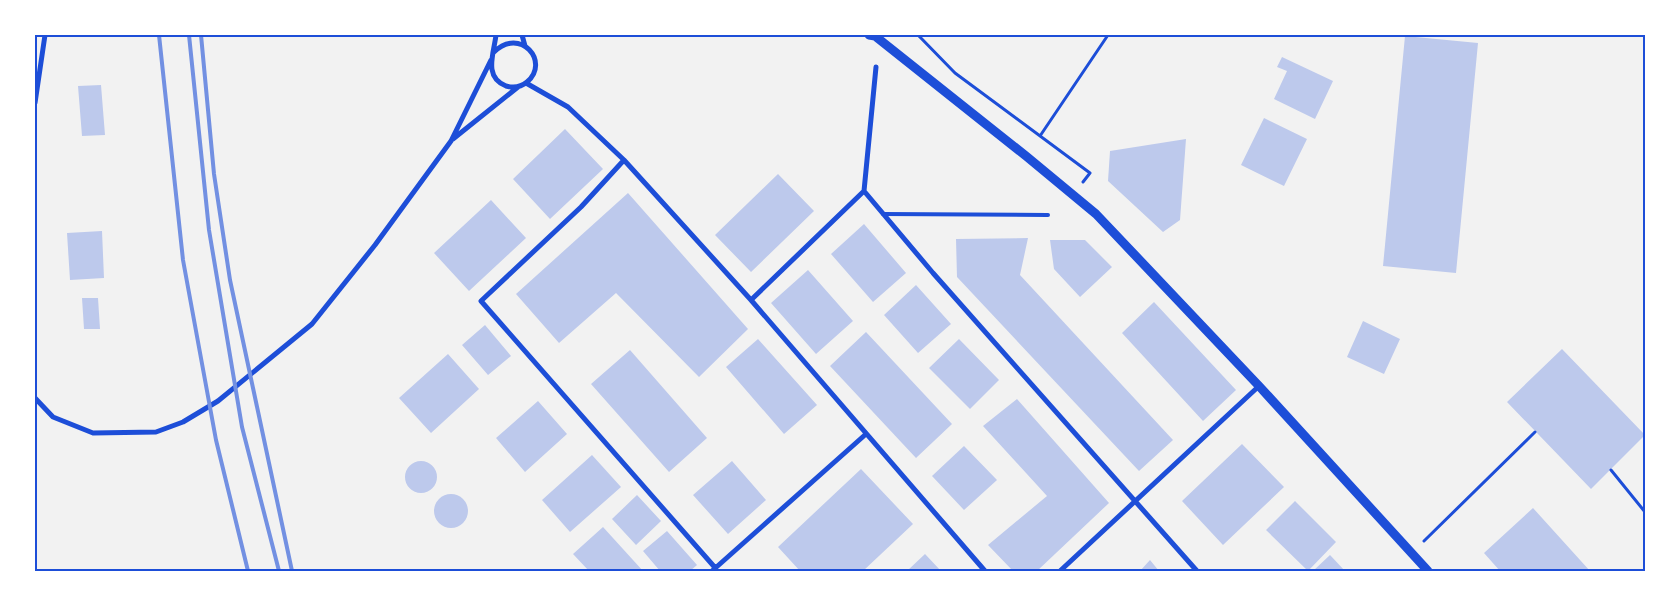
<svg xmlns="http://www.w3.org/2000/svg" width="1680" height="606" font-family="Barlow,sans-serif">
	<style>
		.building { fill: #bdc9ec }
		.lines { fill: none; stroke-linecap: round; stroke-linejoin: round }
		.path { stroke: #1d4ed8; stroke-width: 3 }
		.service { stroke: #1d4ed8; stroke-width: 4 }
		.minor { stroke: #1d4ed8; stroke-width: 5 }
		.tertiary { stroke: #1d4ed8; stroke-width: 9 }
		.rail { stroke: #7290e2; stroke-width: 4 }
		.neatline { fill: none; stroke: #1d4ed8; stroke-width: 2 }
	</style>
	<rect width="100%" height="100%" fill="#f2f2f2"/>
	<!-- building -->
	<path class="building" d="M1405,36L1478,43L1456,273L1383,266Z
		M1282,57L1333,81L1315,119L1274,99L1287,71L1277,67Z
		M101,85L105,135L82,136L78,86Z
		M1264,118L1307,139L1284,186L1241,165Z
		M565,129L603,169L550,219L513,179Z
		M1186,139L1180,220L1163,232L1108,181L1110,151Z
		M778,174L814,211L751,272L715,235Z
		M628,193L748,329L699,377L616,293L559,343L516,294Z
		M491,200L526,238L469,291L434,253Z
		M864,224L906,273L873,302L831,254Z
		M102,231L104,278L70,280L67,233Z
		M1028,238L1020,275L1173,440L1139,471L957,277L956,239Z
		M1050,240H1085L1112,267L1080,297L1054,269Z
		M808,270L853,321L816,354L771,303Z
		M916,285L951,324L918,353L884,315Z
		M82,298H98L100,329H84Z
		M1154,302L1236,390L1203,421L1122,333Z
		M1363,321L1400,339L1384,374L1347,357Z
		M485,325L511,356L488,375L462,345Z
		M866,332L952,424L916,458L830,366Z
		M758,339L817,405L784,434L726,367Z
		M959,339L999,380L970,409L929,368Z
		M1562,349L1645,435L1591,489L1507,402Z
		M630,350L707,438L669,472L591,384Z
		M448,354L479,389L431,433L399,398Z
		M1017,399L1109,503L1037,571H1013L988,545L1047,496L983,426Z
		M538,401L567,434L525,472L496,438Z
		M1242,444L1284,487L1223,545L1182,501Z
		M964,446L997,480L964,510L932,476Z
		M592,455L621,487L570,532L542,500Z
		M732,461L766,500L728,534L693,495Z
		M405 477a16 16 0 1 1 32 0a16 16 0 1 1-32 0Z
		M861,469L913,524L863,571H800L778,547Z
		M434 511a17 17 0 1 1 34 0a17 17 0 1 1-34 0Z
		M637,495L661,521L636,545L612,519Z
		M1295,501L1336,542L1308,571L1266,530Z
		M1533,508L1590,571H1500L1484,553Z
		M603,527L643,571H589L573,554Z
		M667,531L697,565L690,571H660L643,551Z
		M925,554L941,571H907Z
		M1330,555L1345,571H1313Z
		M1150,560L1159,571H1140Z"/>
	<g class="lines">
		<!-- path -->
		<path class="path" d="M918,35L955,73L1090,173L1083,182
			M1040,136L1108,35
			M1611,470L1645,512
			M1424,541L1535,432"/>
		<!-- service -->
		<path class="service" d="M883,214L1048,215"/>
		<!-- minor -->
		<path class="minor" d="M522,35L525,46
			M494,52C520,26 551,62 527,82C521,87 513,88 506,86C483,77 494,53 496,35
			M526,83L568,107L624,160L751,300L985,571
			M35,103L45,35
			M453,139L518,87
			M624,160L581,207L481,301L718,571
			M864,191L933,273L1197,571
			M864,191L876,67
			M751,300L864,191
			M35,398L53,417L93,433L156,432L183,422L218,401L312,324L375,245L451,141L491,60
			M712,571L866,434
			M1060,571L1259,386"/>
		<!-- tertiary -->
		<path class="tertiary" d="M869,35L875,36L1026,156L1096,214L1259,386L1428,571"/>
		<!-- rail -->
		<path class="rail" d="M159,35L183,260L216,440L248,571
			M189,35L209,230L242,427L279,571
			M201,35L214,174L230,280L292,571"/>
	</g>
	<!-- border -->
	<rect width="1680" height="606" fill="none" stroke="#ffffff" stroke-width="72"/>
	<rect x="36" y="36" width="1608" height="534" class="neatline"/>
</svg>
